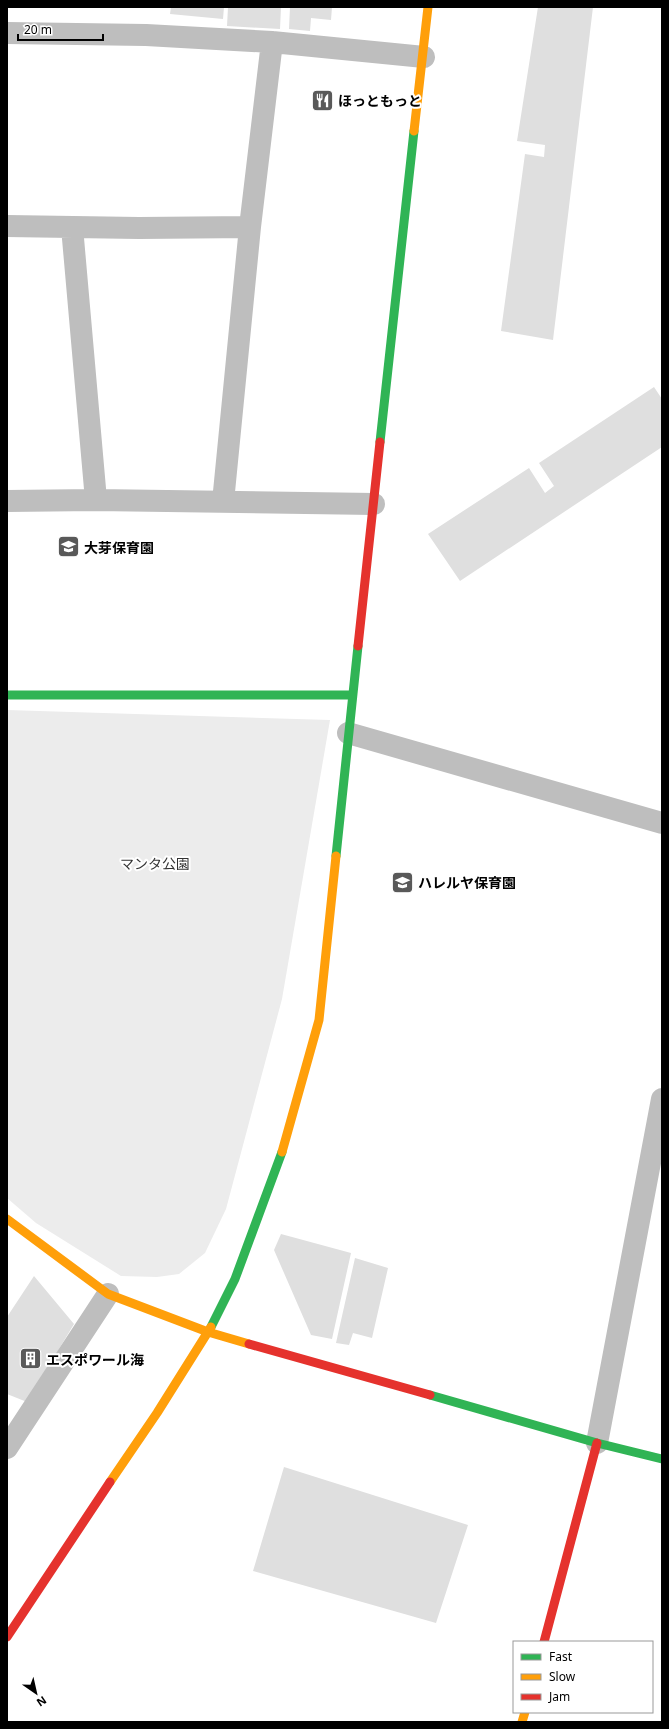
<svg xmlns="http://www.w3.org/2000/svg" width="669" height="1729" font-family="'Noto Sans','Noto Sans JP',sans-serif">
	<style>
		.green { fill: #ececec }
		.building { fill: #dfdfdf }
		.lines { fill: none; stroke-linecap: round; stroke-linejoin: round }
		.street { stroke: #bebebe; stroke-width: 22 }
		.fast { stroke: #30b455; stroke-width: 9 }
		.slow { stroke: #ff9f0a; stroke-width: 9 }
		.jam { stroke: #e5322d; stroke-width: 9 }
		.labels { text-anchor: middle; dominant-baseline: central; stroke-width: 4; stroke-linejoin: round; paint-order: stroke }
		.poi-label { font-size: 14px; font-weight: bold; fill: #000; stroke: #fff; text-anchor: start }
		.park-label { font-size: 14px; fill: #333; stroke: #fff }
	</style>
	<rect width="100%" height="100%" fill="#fff"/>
	<!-- green -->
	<path class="green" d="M7,710L330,720L282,999L226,1209L205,1253L179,1274L157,1277L121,1276L36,1223L7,1198Z"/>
	<!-- building -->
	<path class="building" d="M171,7H224L223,19L170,14Z
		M228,7H281L280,29L227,26Z
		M290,7H332L331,20L311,18L310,31L289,29Z
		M538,7H593L553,340L501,331L525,154L544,157L545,145L517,141Z
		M654,387L662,399V447L460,581L428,534L529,468L545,493L554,486L539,463Z
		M281,1234L351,1253L332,1339L311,1335L274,1250Z
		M355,1258L388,1268L372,1338L353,1333L349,1345L336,1343Z
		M34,1276L74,1324L27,1402L7,1394V1317Z
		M284,1467L468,1525L436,1623L253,1571Z"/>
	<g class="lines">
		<!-- street -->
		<path class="street" d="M7,33L146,35L272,42L424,57
			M7,226L139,228L250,227
			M72,227L96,500
			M7,501L96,500L374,504
			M223,502L250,227L272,42
			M348,733L662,823
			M597,1443L662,1099
			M7,1448L108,1294"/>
		<!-- fast -->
		<path class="fast" d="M380,442L414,131
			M7,695H352
			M336,856L358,646
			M211,1327L235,1279L282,1152
			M430,1395L597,1443L662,1459"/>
		<!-- slow -->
		<path class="slow" d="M414,131L428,7
			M282,1152L319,1020L336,856
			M7,1219L108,1294L208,1332L249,1344
			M110,1482L157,1413L211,1327
			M522,1722L525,1712"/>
		<!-- jam -->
		<path class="jam" d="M358,646L380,442
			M249,1344L430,1395
			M7,1637L110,1482
			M544,1642L597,1443"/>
	</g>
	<!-- icons -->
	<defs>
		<symbol id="restaurant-square" viewBox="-11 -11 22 22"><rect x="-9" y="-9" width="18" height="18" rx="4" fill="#595959" stroke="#fff"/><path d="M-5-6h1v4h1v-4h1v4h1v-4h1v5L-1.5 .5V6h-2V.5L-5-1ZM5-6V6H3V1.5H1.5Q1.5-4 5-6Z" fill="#fff"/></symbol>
		<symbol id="school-square" viewBox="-11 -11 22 22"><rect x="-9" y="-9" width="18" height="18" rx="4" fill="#595959" stroke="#fff"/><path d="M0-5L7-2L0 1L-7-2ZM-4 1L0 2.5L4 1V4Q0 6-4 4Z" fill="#fff"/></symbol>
		<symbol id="building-square" viewBox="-11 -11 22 22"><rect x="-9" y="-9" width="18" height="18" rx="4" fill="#595959" stroke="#fff"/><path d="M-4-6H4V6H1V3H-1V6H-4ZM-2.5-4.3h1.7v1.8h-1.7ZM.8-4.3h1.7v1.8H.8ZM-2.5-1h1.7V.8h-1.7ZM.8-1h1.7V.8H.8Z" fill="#fff"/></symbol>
	</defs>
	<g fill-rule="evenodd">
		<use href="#restaurant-square" x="310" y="88" width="25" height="25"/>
		<use href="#school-square" x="56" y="534" width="25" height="25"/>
		<use href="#school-square" x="390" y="870" width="25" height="25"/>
		<use href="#building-square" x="18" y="1346" width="25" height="25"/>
	</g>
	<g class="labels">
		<!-- poi labels -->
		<g class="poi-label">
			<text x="338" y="100">ほっともっと</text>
			<text x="84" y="547">大芽保育園</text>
			<text x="418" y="882">ハレルヤ保育園</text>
			<text x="46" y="1359">エスポワール海</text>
		</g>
		<!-- park labels -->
		<g class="park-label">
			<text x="155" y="863">マンタ公園</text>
		</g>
	</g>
	<!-- border -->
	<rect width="669" height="1729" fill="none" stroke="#000000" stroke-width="16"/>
	<!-- legend -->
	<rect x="513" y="1641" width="140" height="72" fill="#ffffff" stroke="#999999"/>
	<rect x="521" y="1654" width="20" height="6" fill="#30b455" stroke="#999999"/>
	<text x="549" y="1661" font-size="12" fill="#000000">Fast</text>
	<rect x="521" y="1674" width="20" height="6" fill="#ff9f0a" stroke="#999999"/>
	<text x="549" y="1681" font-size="12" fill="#000000">Slow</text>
	<rect x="521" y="1694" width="20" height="6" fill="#e5322d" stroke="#999999"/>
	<text x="549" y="1701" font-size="12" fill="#000000">Jam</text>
	<!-- north arrow -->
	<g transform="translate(36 1693) rotate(146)" stroke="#ffffff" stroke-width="3" paint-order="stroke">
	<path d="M0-3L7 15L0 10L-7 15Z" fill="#000000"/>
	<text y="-6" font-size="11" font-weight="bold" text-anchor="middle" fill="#000000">N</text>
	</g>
	<!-- scale -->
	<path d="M18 34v6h85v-6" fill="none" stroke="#000000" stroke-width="2"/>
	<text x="24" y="34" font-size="12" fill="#000000" stroke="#ffffff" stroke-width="3" paint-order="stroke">20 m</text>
</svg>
